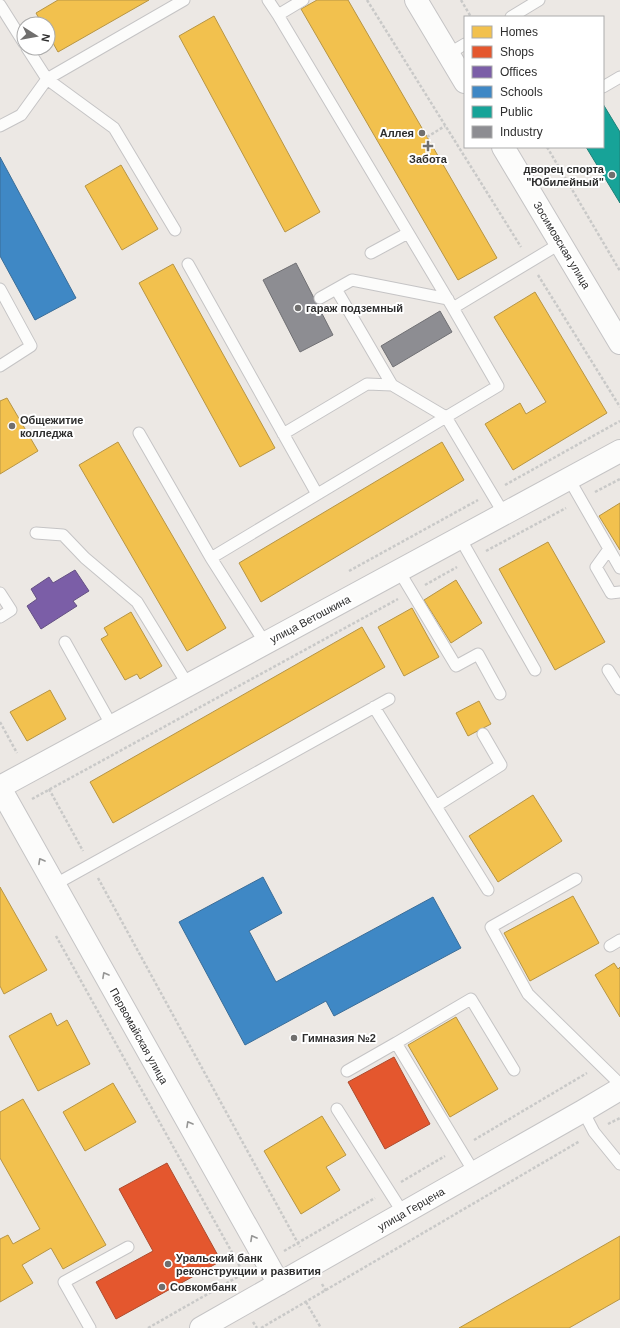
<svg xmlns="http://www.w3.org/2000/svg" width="620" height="1328" font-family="Arial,sans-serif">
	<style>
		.homes { fill: #f2c14e; stroke: #b79544 }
		.shops { fill: #e4572e; stroke: #ad4b2e }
		.offices { fill: #7b5ea7; stroke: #645083 }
		.schools { fill: #3f88c5; stroke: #3a6d98 }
		.public { fill: #17a398; stroke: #1e8078 }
		.industry { fill: #8d8d92; stroke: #707074 }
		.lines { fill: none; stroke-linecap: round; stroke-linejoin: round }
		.lane-casing { stroke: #c5c4c5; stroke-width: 13 }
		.street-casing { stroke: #c5c4c5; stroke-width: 24 }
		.secondary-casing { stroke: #c5c4c5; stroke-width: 24 }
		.path { stroke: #c9c9c8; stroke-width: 2.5; stroke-dasharray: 3 2; stroke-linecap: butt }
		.lane { stroke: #fcfcfb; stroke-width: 11 }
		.street { stroke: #fcfcfb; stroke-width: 22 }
		.secondary { stroke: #fcfcfb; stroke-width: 22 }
		.oneway { stroke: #959594 }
		.poi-dot { fill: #706f6e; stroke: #fff; stroke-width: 1.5 }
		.labels { text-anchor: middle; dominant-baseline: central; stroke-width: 4; stroke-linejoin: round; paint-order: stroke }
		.poi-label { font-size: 11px; font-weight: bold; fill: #2e2e2e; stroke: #fff; text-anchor: start }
		.street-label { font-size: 11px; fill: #2e2e2e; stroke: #fff }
	</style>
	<rect width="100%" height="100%" fill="#ece8e4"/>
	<!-- homes -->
	<path class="homes" d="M58,0H149L58,52L48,34V24H42L36,13Z
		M317,0H348L497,258L458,280L301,9Z
		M214,16L320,212L285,232L179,36Z
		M121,165L158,229L122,250L85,186Z
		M173,264L275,448L240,467L139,283Z
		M535,292L607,413L513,470L485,424L520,403L526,414L546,402L494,317Z
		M7,398L38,451L0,474V401Z
		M118,442L226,628L187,651L79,465Z
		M442,442L464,480L261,602L239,563Z
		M620,503V550L599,516Z
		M548,542L605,642L555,670L499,569Z
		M456,580L482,623L451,643L424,600Z
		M412,608L439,657L404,676L378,627Z
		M131,612L162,666L140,679L137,674L125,680L101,639L108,635L104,628Z
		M362,627L385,667L113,823L90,782Z
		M50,690L66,719L27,741L10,712Z
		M479,701L491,724L468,736L456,713Z
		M533,795L562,841L498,882L469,836Z
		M0,887L47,970L4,994L0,986Z
		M573,896L599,943L530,981L504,933Z
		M614,963L618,969L620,967V1017L595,975Z
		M51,1013L57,1026L67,1020L90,1064L38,1091L9,1036Z
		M456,1017L498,1089L450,1117L408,1045Z
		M113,1083L136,1122L85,1151L63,1112Z
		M23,1099L106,1245L63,1269L51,1248L22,1265L33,1283L0,1302V1239L8,1235L13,1244L40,1229L0,1158V1112Z
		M322,1116L346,1155L326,1167L340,1190L301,1214L264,1151Z
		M620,1236V1299L569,1328H459Z"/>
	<!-- shops -->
	<path class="shops" d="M394,1057L430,1124L385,1149L348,1082Z
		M167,1163L221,1261L116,1319L96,1282L153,1251L119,1189Z"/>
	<!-- offices -->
	<path class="offices" d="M75,570L89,591L73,601L77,606L41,629L27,606L37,599L31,589L49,577L53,583Z"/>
	<!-- schools -->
	<path class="schools" d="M0,157L76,298L35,320L0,256Z
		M263,877L282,913L249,931L276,982L433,897L461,948L334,1016L326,1001L245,1045L179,922Z"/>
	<!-- public -->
	<path class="public" d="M603,104L620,132V203L586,147H603Z"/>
	<!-- industry -->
	<path class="industry" d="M296,263L333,335L300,352L263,280Z
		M440,311L452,332L393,367L381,346Z"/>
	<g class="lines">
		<defs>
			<path id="lane" d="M268,0L278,15
				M303,0L278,15L453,308L561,243
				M0,5L24,43
				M511,17L539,0
				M27,48L47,79L184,0
				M448,54L465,44
				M603,87L620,77
				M0,126L21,115L47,79L114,128L175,230
				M371,253L408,233
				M188,264L317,494
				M0,289L31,346L0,366
				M336,289L392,385
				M320,298L352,280L448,299
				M453,308L498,386L446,417L504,514
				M139,433L211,558
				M569,479L620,568
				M36,533L63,535L85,558L137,602L188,685
				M460,538L535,670
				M609,549L596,567L611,593L620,592
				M399,571L456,666L478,654L500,694
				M0,593L11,610L0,617
				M65,642L112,726
				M265,643L211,558L446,417L392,385L367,384L283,434
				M608,670L620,689
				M374,707L488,890
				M436,806L501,765L483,734
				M576,879L491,927L528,994L620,1084
				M54,885L389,699
				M610,946L620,940
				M347,1071L396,1043
				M337,1109L403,1213
				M583,1111L594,1132L620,1164
				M474,1172L396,1043L471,999L514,1070
				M90,1328L64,1282L128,1247"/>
			<path id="street" d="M0,787L620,451"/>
			<path id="secondary" d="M416,0L465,82
				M503,147L620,343
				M0,788L279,1284
				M201,1328L583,1111L620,1089"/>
		</defs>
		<!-- lane casing -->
		<use href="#lane" class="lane-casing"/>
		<!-- street casing -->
		<use href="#street" class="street-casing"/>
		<!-- secondary casing -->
		<use href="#secondary" class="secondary-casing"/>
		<!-- path -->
		<path class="path" d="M367,0L521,247
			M461,0L471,17
			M427,137L445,126
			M547,147L620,271
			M538,275L620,407
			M505,485L620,421
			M595,492L620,479
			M486,551L566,508
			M349,571L478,500
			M425,585L457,567
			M0,722L17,753
			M49,789L83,851
			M32,799L398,599
			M98,878L300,1247
			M56,936L244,1274
			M608,1124L620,1118
			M474,1140L587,1073
			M401,1182L445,1156
			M284,1251L375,1198
			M322,1284L326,1291
			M306,1302L321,1328
			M253,1322L257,1328
			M148,1328L248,1271
			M261,1328L580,1141"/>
		<!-- lane -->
		<use href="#lane" class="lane"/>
		<!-- street -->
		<use href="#street" class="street"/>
		<!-- secondary -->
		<use href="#secondary" class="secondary"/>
	</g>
	<!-- one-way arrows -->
	<defs><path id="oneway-chevron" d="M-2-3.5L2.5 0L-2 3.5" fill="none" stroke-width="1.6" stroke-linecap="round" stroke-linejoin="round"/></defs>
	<g class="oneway">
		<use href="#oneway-chevron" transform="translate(41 861) rotate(-119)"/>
		<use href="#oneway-chevron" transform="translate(105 975) rotate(-119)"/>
		<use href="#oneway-chevron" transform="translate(189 1124) rotate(-119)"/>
		<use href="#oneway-chevron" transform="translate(253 1238) rotate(-119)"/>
	</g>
	<!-- markers -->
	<g class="poi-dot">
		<circle cx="422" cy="133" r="4"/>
		<path d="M426 140h4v4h4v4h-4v4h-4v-4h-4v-4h4z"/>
		<circle cx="612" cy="175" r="4"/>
		<circle cx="298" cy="308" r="4"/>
		<circle cx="12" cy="426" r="4"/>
		<circle cx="294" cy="1038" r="4"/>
		<circle cx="168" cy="1264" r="4"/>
		<circle cx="162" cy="1287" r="4"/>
	</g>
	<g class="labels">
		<!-- poi labels -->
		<g class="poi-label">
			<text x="414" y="133" text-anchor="end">Аллея</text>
			<text x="428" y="159" text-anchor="middle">Забота</text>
			<text x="604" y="169" text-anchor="end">дворец спорта<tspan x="604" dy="13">"Юбилейный"</tspan></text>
			<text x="306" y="308">гараж подземный</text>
			<text x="20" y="420">Общежитие<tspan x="20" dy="13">колледжа</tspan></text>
			<text x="302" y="1038">Гимназия №2</text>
			<text x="176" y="1258">Уральский банк<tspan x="176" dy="13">реконструкции и развития</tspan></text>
			<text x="170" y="1287">Совкомбанк</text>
		</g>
		<!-- street labels -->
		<g class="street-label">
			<text transform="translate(562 245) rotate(59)">Зосимовская улица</text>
			<text transform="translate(310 619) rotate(-28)">улица Ветошкина</text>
			<text transform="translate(139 1036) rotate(61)">Первомайская улица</text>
			<text transform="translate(411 1209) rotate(-30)">улица Герцена</text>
		</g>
	</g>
	<!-- legend -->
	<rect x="464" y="16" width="140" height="132" fill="#ffffff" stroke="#ababab"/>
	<rect x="472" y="26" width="20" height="12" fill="#f2c14e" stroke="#ababab"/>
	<text x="500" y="36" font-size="12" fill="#2e2e2e">Homes</text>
	<rect x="472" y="46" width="20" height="12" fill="#e4572e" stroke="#ababab"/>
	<text x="500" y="56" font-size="12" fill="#2e2e2e">Shops</text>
	<rect x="472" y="66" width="20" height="12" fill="#7b5ea7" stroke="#ababab"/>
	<text x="500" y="76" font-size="12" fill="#2e2e2e">Offices</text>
	<rect x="472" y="86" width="20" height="12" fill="#3f88c5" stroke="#ababab"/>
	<text x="500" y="96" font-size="12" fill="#2e2e2e">Schools</text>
	<rect x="472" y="106" width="20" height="12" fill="#17a398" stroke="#ababab"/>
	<text x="500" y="116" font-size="12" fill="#2e2e2e">Public</text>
	<rect x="472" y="126" width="20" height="12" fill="#8d8d92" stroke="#ababab"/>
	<text x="500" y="136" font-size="12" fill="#2e2e2e">Industry</text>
	<!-- north arrow -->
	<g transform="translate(36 36) rotate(101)"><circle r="19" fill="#ffffff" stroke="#ababab"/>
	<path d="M0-3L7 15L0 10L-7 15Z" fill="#706f6e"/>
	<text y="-6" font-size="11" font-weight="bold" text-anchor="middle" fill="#2e2e2e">N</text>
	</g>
</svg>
